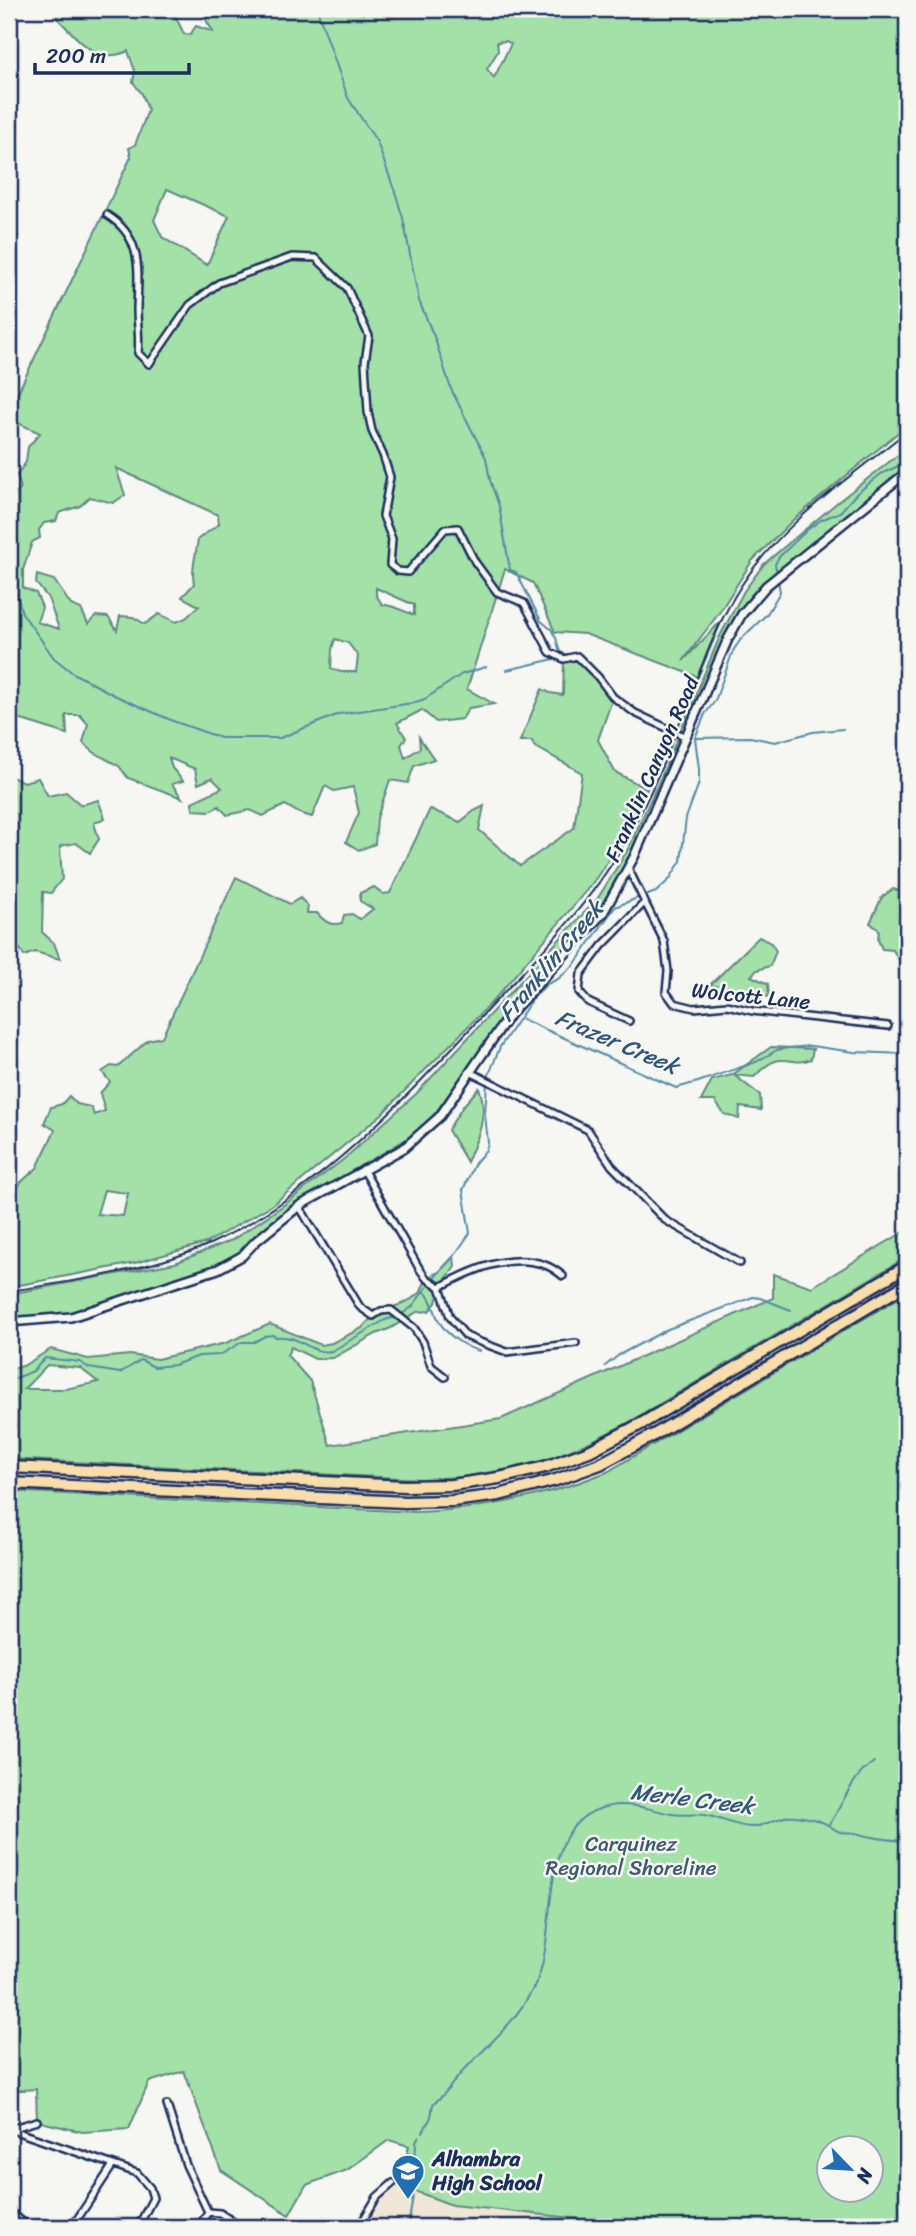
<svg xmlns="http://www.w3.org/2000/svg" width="916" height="2236" font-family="Sriracha,sans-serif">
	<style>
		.built { fill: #f0e6d6 }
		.green { fill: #a4e1a8; stroke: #608883; stroke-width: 2; fill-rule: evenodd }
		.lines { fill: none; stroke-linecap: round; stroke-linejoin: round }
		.stream { stroke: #538ba5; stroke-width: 2 }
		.street-casing { stroke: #1b2f5e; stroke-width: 10 }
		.secondary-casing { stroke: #1b2f5e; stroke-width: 12 }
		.highway-casing { stroke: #1b2f5e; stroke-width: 15 }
		.street { stroke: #f6f6f2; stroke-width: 5 }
		.secondary { stroke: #f6f6f2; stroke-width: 7 }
		.highway { stroke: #f9ddab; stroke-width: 10 }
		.rail { stroke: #1b2f5e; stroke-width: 2 }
		.labels { text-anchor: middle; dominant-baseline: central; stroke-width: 5; stroke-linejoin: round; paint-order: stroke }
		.street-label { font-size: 21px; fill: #1b2f5e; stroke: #f6f6f2 }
		.park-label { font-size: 21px; fill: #3d5c70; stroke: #f6f6f2 }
		.poi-label { font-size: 21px; font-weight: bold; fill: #1b2f5e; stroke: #f6f6f2; text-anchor: start }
		.water-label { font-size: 23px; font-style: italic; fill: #32567c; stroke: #f6f6f2 }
	</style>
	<rect width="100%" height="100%" fill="#f6f6f2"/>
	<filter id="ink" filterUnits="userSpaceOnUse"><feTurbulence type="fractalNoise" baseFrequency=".0143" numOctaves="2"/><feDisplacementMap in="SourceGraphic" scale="14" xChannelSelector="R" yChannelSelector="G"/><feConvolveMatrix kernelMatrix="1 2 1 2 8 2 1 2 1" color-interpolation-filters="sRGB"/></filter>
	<g filter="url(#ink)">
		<!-- built -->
		<path class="built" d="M393,2183L452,2205L601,2221L610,2227H359L377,2197Z"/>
		<!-- green -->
		<path class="green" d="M57,9H172L184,34L190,35L196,26L213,32L202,13L203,9H354L363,14L367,9H907V425L792,521L752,561L719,613L683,661L722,620L698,677L585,634L555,632L533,583L505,569L467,689L494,704L469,708L462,719L436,722L422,710L397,723L406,738L401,745L405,758L420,748L419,737L434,759L414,766L408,783L390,780L377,818L375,844L359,850L346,842L359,813L353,787L334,791L325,786L312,817L299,813L285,805L263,816L250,810L227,815L219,806L210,811L193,810L192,802L222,788L212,778L198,784L195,769L169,758L172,768L183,781L172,784L182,798L128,778L119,766L95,753L83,743L88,724L80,715H66L67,734L9,716V495L11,497L21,489L17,475L26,462L28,447L40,433L9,419V411L131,157L129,148L135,145L148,110L142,94L133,82L135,71L128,51C95,66 79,39 57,18ZM506,41L511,44L494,78L487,69L498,51L497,42ZM167,189L229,216L207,265L162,237L154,220ZM116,468L218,515L219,524L198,539C196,556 191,568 194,584L182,597L199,606L186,618L176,622L159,614L145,624L133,617L120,616L117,630L108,617L96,616L88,624L81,609L71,605L54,580L37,575L36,583L48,598L59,629L37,622L42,607L36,593L23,588V570L32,542L40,538L39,530L44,523L56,521L59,513L80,506L90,497L113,503L125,495ZM376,588L414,605V615L394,607L382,604L376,595ZM335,639L348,643L358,656L356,672H341L331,669L332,649Z
			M907,448V466L764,582L741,609L642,839L599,915L516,1003L430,1120L408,1138L295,1205L235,1257L188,1277L64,1314L9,1318V1294L175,1263L232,1240L281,1207L344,1159L416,1094L598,898L627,851L661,777L720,636L744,591L764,564L839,501Z
			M577,656L613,697L598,740L615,772L647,789L624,837L592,884L493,1001L382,1114L272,1205L206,1243L135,1263L9,1287V1207L20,1183L37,1168L55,1130L44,1123L51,1107L62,1104L69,1096L77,1104L91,1107L94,1115L105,1111L100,1093L110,1082L102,1072L111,1066L118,1067L148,1040L162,1037L236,877L290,904L300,898L308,906L307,913H317C325,922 330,926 342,923L344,915L352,914L360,919L373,909L360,901V893L374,887L383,894L390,893L430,809L460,822L474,811L484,806L479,830L520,866L574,828L582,773L534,746L532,741H520L542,689L550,693L563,695L564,659ZM104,1190L128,1193L123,1216L97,1214Z
			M9,776L24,782L38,778L48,796L66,792L81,805L98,800L105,818L94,823L99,839L90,853L76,843L60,846L62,879L51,893L43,892L42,932L54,943L60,959L35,952L24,956L20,949L9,947Z
			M893,889L906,893L907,890V966L902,965L893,950L882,949L878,940L879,930L870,923L882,897Z
			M759,937L771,943L776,951L770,966L757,970L751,976L768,984L769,997L710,985Z
			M771,1047L813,1049L811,1059C797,1064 796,1060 783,1060C772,1059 762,1069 754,1077L734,1075L760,1095L761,1110L740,1107L739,1119L724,1114L715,1101H701L712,1080L732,1075Z
			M479,1088C489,1114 478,1138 467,1162L448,1130L463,1106Z
			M907,1230V1257L624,1425L588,1443L551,1458L515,1468L462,1477L421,1479L9,1459V1369L23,1366L51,1349L88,1359L130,1355L157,1359L226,1343L270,1324L321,1345L332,1343L362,1328L373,1316L410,1300L421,1292L426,1278L439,1272L454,1256L455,1267L440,1287L436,1303L429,1311L417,1312L391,1328L376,1334L333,1358L315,1359L291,1347L287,1355L310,1381L330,1445L501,1419L773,1298V1274L812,1287ZM47,1365L80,1368L98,1382L66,1389H24Z
			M907,1293V2227H610L601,2221L452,2205L393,2183L403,2170L409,2146L389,2140L347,2170L306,2185L289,2215L221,2170L184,2071L149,2082L129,2129L82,2132L37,2121L36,2089L9,2091V1491L415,1512C482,1510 545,1497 607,1472ZM828,2148H870V2190H828Z"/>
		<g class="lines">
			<!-- stream -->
			<path class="stream" d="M317,9L348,98L377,142L396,195L403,218L419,301L435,339L451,389L486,458L490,480L499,506L510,570L516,572L541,621L551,629L556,638L560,652L568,655
				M9,565L22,613L54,658L73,673L114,695L173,721L221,738H280L339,714L413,703L425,699L462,674L486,667
				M777,574L775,564L779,557L807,530L821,520L840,512L856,494L881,474L907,462
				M588,663L614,694L628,705L661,722
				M507,670L554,659
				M672,728L682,731
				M696,738L750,737L775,742L813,732L843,729
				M645,896L656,892L669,880L681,861L686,818L699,783V769L695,738L705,714L715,701L733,651L741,639L767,614L780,592L778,580
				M522,1019L676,1088L698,1082L756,1062L777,1050L788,1048L811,1046L854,1052L907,1054
				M488,1077L500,1047L533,998L547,984L558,979L574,965L615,907L640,897
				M433,1279L454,1256L470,1233L463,1190L475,1163L486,1150L488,1143L485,1114L487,1082
				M424,1291C434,1301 433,1310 439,1321C446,1335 465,1347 479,1351
				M401,1315L412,1307L430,1283
				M605,1366L619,1355L668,1329L753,1297L760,1298L791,1310
				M9,1381L33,1371L45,1358L80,1362L89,1368L120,1373L141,1360L154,1367L174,1365L199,1356L220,1355L242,1342H254L265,1336L273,1335L276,1337C301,1334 309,1355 332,1351L385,1320L396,1317
				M829,1825C844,1803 850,1778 874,1762
				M423,2132L431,2117L433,2104C447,2094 453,2081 465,2069C493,2040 516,2022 535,1985C561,1934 532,1820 610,1806C632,1802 652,1810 672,1814C684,1816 697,1813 709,1816C722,1819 736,1826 750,1827C765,1828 780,1814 796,1816C804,1817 819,1820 826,1824C831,1826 834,1830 840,1832C845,1833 850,1832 855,1833C872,1838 889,1840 907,1841
				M408,2227L414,2190L416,2141L419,2136"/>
			<defs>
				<path id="street" d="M107,215C144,238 138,272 137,309C137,324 140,337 138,353L149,364L190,305L219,283L292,257L316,258L347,288L369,336L365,362L368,412L372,431L383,455L390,477L383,516L392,539L390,565L398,571L408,572L445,529L458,528L475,562L497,592L524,603L550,652L564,659L577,656L598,677L613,697L635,713L686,737
					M628,868L664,941L668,971L666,992L674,1003L694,1008L727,1005L752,1011L888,1026
					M629,1021L588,1002L579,992L581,974L602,946L645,902
					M470,1072L588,1130L612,1166L665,1220L740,1263
					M363,1169L419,1268L426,1278L440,1287
					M299,1206L360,1307L373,1316L381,1311L391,1310L414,1328L423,1342L431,1366L445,1377
					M440,1287L450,1317L466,1336L480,1342L507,1352L576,1343
					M440,1287C470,1271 509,1252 545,1265C551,1267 558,1272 563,1276
					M167,2105L186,2165L208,2212
					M9,2129L137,2173L150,2188L153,2198L138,2227
					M10,2129L37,2121
					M9,2211L29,2227
					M208,2212L220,2213L241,2227
					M72,2227L113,2165
					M199,2227L208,2212
					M359,2227L377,2197L393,2183"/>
				<path id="secondary" d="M9,1322L71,1317L218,1269L242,1256L256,1241L299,1206L404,1148L440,1116L510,1014L603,913L634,857L728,639L742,614L766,586L907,472"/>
				<path id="highway" d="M9,1467L405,1486L452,1485L499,1478L545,1467L589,1451L641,1424L907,1266
					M9,1483L405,1502L452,1501L499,1495L556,1480L600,1464L652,1436L907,1284"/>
			</defs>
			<!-- street casing -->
			<use href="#street" class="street-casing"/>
			<!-- secondary casing -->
			<use href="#secondary" class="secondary-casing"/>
			<!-- highway casing -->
			<use href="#highway" class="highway-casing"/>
			<!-- street -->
			<use href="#street" class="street"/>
			<!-- secondary -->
			<use href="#secondary" class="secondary"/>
			<!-- highway -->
			<use href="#highway" class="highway"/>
			<!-- rail -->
			<path class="rail" d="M9,1291C71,1282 155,1269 212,1243C324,1190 411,1092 494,1003C540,954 588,906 622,847C653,795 674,737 696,680C709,648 722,615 741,586C782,522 850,478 907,431"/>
		</g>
	</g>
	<!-- icons -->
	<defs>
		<symbol id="school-pin" viewBox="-11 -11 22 30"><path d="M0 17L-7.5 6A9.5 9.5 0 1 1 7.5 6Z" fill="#1f6fb2" stroke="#f6f6f2"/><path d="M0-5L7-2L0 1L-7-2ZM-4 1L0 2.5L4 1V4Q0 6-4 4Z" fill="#fff"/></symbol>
	</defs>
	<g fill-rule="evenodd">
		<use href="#school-pin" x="389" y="2152" width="38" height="52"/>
	</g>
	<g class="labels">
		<!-- street labels -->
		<g class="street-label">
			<text transform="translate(652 769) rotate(-66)">Franklin Canyon Road</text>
			<text transform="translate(751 996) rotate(6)">Wolcott Lane</text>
		</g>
		<!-- park labels -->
		<g class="park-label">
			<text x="631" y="1844">Carquinez<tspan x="631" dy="24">Regional Shoreline</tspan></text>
		</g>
		<!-- poi labels -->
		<g class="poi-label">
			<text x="432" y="2159">Alhambra<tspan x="432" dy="24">High School</tspan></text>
		</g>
		<!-- water labels -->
		<g class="water-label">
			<text transform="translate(551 961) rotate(-50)">Franklin Creek</text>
			<text transform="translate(617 1042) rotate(23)">Frazer Creek</text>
			<text transform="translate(692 1799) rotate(7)">Merle Creek</text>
		</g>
	</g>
	<!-- margin -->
	<rect width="916" height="2236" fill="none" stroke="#f6f6f2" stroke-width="35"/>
	<rect x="18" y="18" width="881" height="2201" fill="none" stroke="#1b2f5e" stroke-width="2.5" filter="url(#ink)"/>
	<!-- north arrow -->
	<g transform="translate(850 2169) rotate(115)"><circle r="33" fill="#f6f6f2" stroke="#9ea6b7" stroke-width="2"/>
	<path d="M0-5L12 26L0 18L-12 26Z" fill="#1f6fb2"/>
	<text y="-10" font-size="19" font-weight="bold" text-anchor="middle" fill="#1b2f5e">N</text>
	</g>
	<!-- scale -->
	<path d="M35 63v10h154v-10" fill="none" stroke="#1b2f5e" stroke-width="3.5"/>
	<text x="46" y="63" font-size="21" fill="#1b2f5e" stroke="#f6f6f2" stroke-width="5" paint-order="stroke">200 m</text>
</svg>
